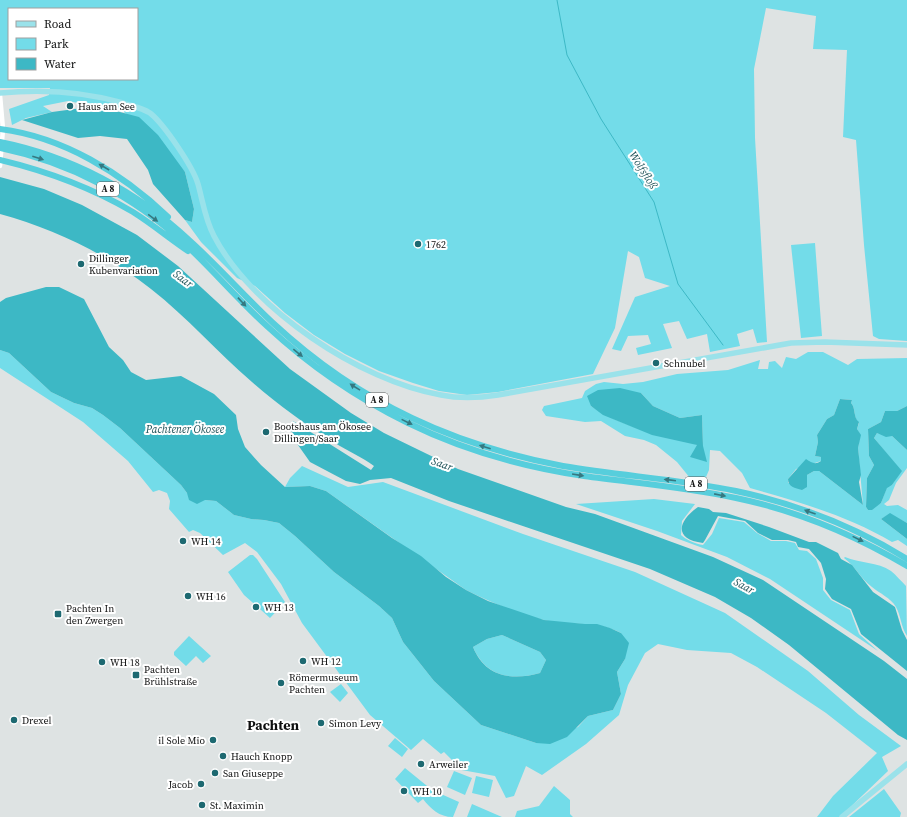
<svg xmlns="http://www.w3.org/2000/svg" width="907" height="817" font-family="'Source Serif 4',serif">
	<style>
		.green { fill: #73dce9; fill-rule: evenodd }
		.water { fill: #3db8c5; fill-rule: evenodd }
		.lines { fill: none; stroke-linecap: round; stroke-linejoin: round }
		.stream { stroke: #3db8c5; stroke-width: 1 }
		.minor { stroke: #fff; stroke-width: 4.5 }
		.major { stroke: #9ae2ea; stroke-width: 5.5 }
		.highway { stroke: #57cedc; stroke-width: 6 }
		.oneway { fill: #367880 }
		.poi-dot { fill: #1d6971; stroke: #fff; stroke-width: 1.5 }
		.labels { text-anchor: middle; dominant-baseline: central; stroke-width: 4; stroke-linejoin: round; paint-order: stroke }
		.shield { fill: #fff; stroke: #565757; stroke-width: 1 }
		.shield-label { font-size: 9px; font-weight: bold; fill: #0e0f0f }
		.poi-label { font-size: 10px; fill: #0e0f0f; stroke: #fff; text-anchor: start }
		.water-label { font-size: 11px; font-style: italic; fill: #205359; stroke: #fff }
		.district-label { font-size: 14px; font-weight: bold; fill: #0e0f0f; stroke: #fff }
	</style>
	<rect width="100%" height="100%" fill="#dee3e3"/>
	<!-- green -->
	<path class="green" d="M0,0H907V341L879,339L873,336L864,245L856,140L843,137L847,50L813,49L816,16L766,8L754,69L755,138L767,342L757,343L753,329L737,334L740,346L710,352L707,334L687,339L679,321L663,324L672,348L638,355L636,348L651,344L648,335L628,336L621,351L612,349L635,297L670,286L645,278L639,257L628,251L615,328L593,374L498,392L467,395L439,391L413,383L379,371L345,354L314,335L285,313L255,286L237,278L201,242L185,220L192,222L194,209L185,172L124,112L68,101L43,106L52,112L26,118L12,125L9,109L49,95L50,88H0ZM9,9H137V79H9Z
		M815,243L822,336L801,338L791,245Z
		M0,350L9,353L51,392L74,403L92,408L103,415L120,428L181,485L187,493L205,500L216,501L234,515L251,519L264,520L279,523L295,536L334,572L379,606L392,618L403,642L434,681L481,725L536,743L578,727L588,716L613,710L621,694L617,672L625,659L621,633C594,619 572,627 544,620C517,614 491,602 466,590L326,491L310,486L285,487L290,478L302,466L348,487L383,482L523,534L635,572L725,613L808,671L859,715L901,746L882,757L888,771L840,817H817L833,796L877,753L826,713L757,667L731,653L687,650L658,644L645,653L628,685L619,715L586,744L542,775L526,766L514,796L506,798L495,776L456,769V764L444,752L441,754L423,739L411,750L370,715L302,623L281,584L257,552L245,543L223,555L200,533L193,530L189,532L169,509L170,501L167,493L159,490L153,492L128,461L83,422L0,368Z
		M808,352H823L848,365L857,359L907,358V406L897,411H885L881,422L868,429L869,456L874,465L867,478L866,507L868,510L881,503L887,487L892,485L901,471L874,438L877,433L892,436L907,450V468L896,483L889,500L884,504L887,506L898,505L907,510V523L890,514L881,519L907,539V546L898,540L892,542C848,516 799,502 750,488L742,473L720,451L710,450L709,470L706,477L690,478L677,462L656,445L644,440L625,436L601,421L585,422L546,416L542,410L544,406L582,398L585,391L596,384L604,382L623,384L643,382L677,374L728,370L760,360L758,369H768L769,362L775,361L782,368L786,357L796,359ZM641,393L653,406L680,418L702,415L703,446C666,436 623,428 591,406ZM840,399L852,400L851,403C856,408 853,418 859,423L857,429L860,435L858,448L863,505L819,471H814L807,475L806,481L788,483V479L796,469L821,461V457L815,456L818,442L817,435L827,419L834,415Z
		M654,499L695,504L682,521L681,535C686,540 696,544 703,545L712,534L719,518L744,522L757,533L771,541H786L795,543L799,550L807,551L816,559L823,578V590L831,600L850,610L859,634L878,651L770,579L727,557L657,531L576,504Z
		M250,555H253L257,559L285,602L270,618L244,595L228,572Z
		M845,557C859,563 878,562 891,571C896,575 901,581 906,586L907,636C901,627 901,616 896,607C891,598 879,593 872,587C861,579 855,566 844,558Z
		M502,635L540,652L546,660L540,673C511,681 486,677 473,647L487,639Z
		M189,636L211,656L203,663L196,656L186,666L174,655V652Z
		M341,684L348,693L340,702L330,692Z
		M395,738L408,749L402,757L388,746Z
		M405,768L432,790L459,802L453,817C439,817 431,809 423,799L418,803L395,779Z
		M454,771L472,778L465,795L447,787Z
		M476,776L493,780L489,797L472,793Z
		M554,786L570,800V814L573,817H515L517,811L539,806Z
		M884,789L901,813L900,817H849Z
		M472,804L502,817H467Z"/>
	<!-- water -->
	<path class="water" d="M97,106L139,117L158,135L185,172L194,209L192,222L185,220L153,184L148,170L127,139L100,136L78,138L22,120L52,112Z
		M0,177L44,189L82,205L137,235L178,266L290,369L351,413L384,433L458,469L566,507L595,514L713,557L763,580L884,661L907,679V740L898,735L789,645L751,618L715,597L650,569L449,501L391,478L370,480L360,484L346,481L310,462L298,445L293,433L288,429L291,427L293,421L371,470L374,466C362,457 348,451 335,443C306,425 277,404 252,382C217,352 187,317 151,289C107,254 54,229 0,214Z
		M46,287H59L84,299L109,347L123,360L131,372L146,380L181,376L214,394L236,415L238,429L245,447L261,465L285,487L310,486L326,491L392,538L421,556L446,577L466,590L488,601L544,620L585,624H597L610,628L621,633L629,643L625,659L617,672L621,694L613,710L588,716L567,737L550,744L536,743L481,725L434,681L403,642L392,618L379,606L334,572L295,536L279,523L264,520L251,519L234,515L216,501L205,500L197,504L189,500L187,493L181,485L120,428L103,415L92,408L74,403L51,392L9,353L0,350V302L6,298ZM502,635L540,652L546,660L540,673C512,681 485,677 473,647L487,639Z
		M620,388L641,393L653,406L680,418L702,415L703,446L707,462L690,457L697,445L652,435L603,415L591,406L587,396L598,390Z
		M840,399L852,400L851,403C856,408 853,418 859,422L857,429L861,435L858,448L861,475L859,482L863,505L819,471H814L807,475V487L802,490C795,488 788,487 788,479L806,459C812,463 815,465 821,461V457L815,456L818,442L817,435L827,419L834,415Z
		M907,406V450L892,436L886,437L877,433L874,438L902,471L892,485L887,488L881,503L872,510H868L866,507L867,478L874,465L869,456L868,429L881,422L885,411H897Z
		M698,507L709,509L713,512L726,513L769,527L809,542H816L838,553L841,559L852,565L873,592L895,607L902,630L907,640V671L861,634L851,609L832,599L825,589L826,579L821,563L809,549L798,547L796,542L788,540H772L758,533L745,521L718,516L705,540L703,543C673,539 678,521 698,507Z
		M890,513L907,523V539L881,519Z"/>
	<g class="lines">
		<!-- stream -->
		<path class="stream" d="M557,0L567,55L601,119L654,202L678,284L723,345"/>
		<!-- minor -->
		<path class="minor" d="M0,95L3,129L0,166"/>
		<!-- major -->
		<path class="major" d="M0,93C42,89 82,91 123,103C132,106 142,108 150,113C164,124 193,167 198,184C203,202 205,219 214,236C252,309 360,381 441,395C460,399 479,398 498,395L791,343L825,342L907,345
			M842,817L907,764"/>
		<!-- highway -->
		<path class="highway" d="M0,129C63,137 122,173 168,217
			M0,142C70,156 137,191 189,240C218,266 244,296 273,323C314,361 361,394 412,418C460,441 511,456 563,466C621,476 679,479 736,491C797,504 854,526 907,559
			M0,148C68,162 134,196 185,244C214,271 239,301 268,327C310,366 357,398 408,423C463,450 523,467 584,476C635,483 686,487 736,498C798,511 853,534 907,566
			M0,160C46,171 92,188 133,212C152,224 169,238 188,251"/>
	</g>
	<!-- one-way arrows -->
	<defs><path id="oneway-solid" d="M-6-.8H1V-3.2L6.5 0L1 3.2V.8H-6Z"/></defs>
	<g class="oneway">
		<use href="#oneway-solid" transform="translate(38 158) rotate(18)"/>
		<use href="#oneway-solid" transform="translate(104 167) rotate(-150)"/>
		<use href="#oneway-solid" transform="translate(153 218) rotate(36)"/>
		<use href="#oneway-solid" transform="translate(242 302) rotate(47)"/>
		<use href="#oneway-solid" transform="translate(298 353) rotate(39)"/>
		<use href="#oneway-solid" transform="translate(355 387) rotate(-148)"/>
		<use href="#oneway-solid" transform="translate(407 422) rotate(26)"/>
		<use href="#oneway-solid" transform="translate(485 447) rotate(-162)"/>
		<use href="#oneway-solid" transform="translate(578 475) rotate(9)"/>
		<use href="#oneway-solid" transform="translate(670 480) rotate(-173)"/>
		<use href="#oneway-solid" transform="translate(720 495) rotate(11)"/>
		<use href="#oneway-solid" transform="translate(810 512) rotate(-160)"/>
		<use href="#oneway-solid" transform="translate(858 539) rotate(26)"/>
	</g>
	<!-- markers -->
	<g class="poi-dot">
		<circle cx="70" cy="106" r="4"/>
		<circle cx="418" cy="244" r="4"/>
		<circle cx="81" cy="264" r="4"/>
		<circle cx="656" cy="363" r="4"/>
		<circle cx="266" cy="432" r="4"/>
		<circle cx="183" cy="541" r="4"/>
		<circle cx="188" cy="596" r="4"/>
		<circle cx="256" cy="607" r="4"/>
		<rect x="54" y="610" width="8" height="8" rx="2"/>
		<circle cx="303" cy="661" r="4"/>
		<circle cx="102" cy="662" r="4"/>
		<rect x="132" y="671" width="8" height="8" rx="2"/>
		<circle cx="281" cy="683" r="4"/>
		<circle cx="14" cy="720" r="4"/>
		<circle cx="321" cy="723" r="4"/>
		<circle cx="213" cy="740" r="4"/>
		<circle cx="223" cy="756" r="4"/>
		<circle cx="421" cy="764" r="4"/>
		<circle cx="215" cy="773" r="4"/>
		<circle cx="201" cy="784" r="4"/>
		<circle cx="404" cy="791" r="4"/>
		<circle cx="202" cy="805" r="4"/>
	</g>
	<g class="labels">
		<!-- shield labels -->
		<g class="shield">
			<rect x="97" y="182" width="22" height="14" rx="3"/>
			<rect x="366" y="393" width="22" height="14" rx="3"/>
			<rect x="685" y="477" width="22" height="14" rx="3"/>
		</g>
		<g class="shield-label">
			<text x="108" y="189">A 8</text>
			<text x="377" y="400">A 8</text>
			<text x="696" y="484">A 8</text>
		</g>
		<!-- poi labels -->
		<g class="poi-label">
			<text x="78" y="106">Haus am See</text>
			<text x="426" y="244">1762</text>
			<text x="89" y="258">Dillinger<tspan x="89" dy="12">Kubenvariation</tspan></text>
			<text x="664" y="363">Schnubel</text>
			<text x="274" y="426">Bootshaus am Ökosee<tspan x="274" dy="12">Dillingen/Saar</tspan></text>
			<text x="191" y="541">WH 14</text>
			<text x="196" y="596">WH 16</text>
			<text x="264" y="607">WH 13</text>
			<text x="66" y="608">Pachten In<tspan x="66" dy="12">den Zwergen</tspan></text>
			<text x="311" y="661">WH 12</text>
			<text x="110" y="662">WH 18</text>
			<text x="144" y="669">Pachten<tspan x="144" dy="12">Brühlstraße</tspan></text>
			<text x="289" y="677">Römermuseum<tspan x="289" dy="12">Pachten</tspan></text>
			<text x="22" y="720">Drexel</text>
			<text x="329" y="723">Simon Levy</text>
			<text x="205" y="740" text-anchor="end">il Sole Mio</text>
			<text x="231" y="756">Hauch Knopp</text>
			<text x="429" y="764">Arweiler</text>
			<text x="223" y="773">San Giuseppe</text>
			<text x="193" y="784" text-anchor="end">Jacob</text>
			<text x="412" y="791">WH 10</text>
			<text x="210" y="805">St. Maximin</text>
		</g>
		<!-- water labels -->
		<g class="water-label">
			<text transform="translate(643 170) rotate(57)">Wolfsfloß</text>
			<text transform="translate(183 279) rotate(37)">Saar</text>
			<text x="185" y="429">Pachtener Ökosee</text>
			<text transform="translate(442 464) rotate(20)">Saar</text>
			<text transform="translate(744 586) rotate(29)">Saar</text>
		</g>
		<!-- district labels -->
		<g class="district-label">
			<text x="273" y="725">Pachten</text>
		</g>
	</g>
	<!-- legend -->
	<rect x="8" y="8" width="130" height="72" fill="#ffffff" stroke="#9f9f9f"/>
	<rect x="16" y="21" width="20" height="6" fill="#9ae2ea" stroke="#9f9f9f"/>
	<text x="44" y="28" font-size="12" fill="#0e0f0f">Road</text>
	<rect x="16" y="38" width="20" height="12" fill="#73dce9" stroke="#9f9f9f"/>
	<text x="44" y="48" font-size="12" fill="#0e0f0f">Park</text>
	<rect x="16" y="58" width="20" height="12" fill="#3db8c5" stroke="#9f9f9f"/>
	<text x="44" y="68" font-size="12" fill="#0e0f0f">Water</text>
</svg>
